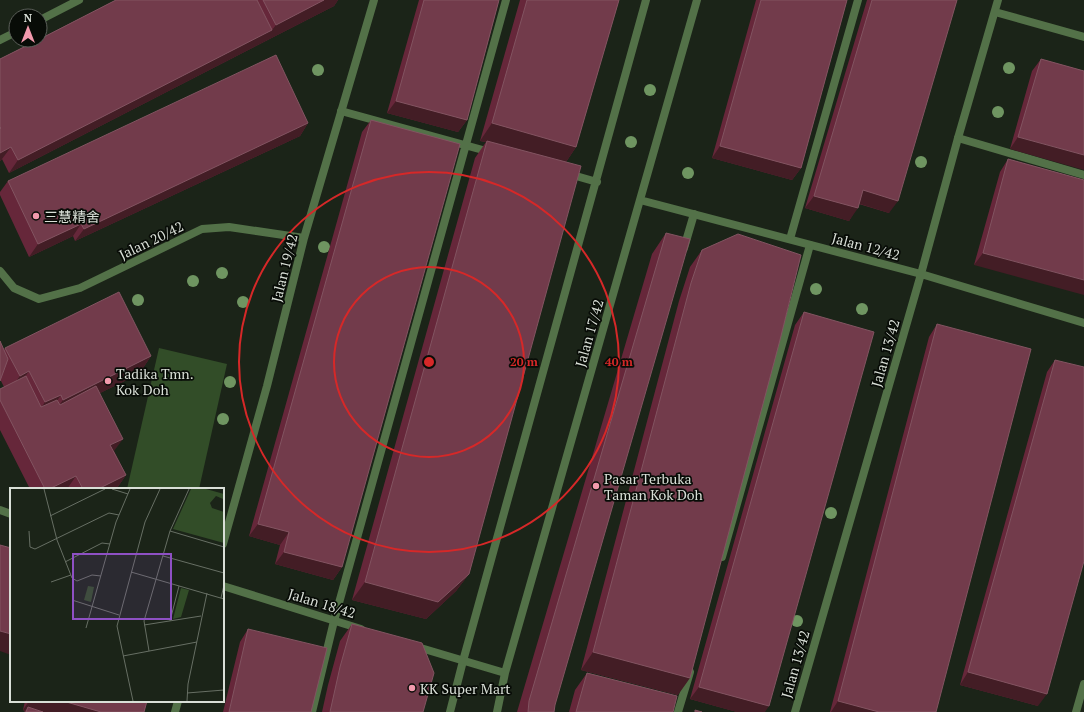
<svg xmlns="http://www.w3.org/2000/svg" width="1084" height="712" font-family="'PT Serif','Noto Sans SC',serif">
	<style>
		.grass { fill: #324d28 }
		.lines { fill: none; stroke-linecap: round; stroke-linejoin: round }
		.lane { stroke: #537148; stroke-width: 8 }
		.street { stroke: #537148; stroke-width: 8 }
		.tree { fill: #6f9561 }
		.wall { fill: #66273a }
		.shaded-wall { fill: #431d25 }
		.building { fill: #723b4b; stroke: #825461 }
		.ring { fill: none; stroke: #d62828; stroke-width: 2 }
		.poi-dot { fill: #f29aad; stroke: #080c07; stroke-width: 1.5 }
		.labels { text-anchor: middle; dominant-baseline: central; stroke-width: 3.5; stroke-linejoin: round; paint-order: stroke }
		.poi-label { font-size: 14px; fill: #d9dfd7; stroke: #080c07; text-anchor: start }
		.street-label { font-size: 14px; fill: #d9dfd7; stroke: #080c07 }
		.inset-road { fill: none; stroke: #676f64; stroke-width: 1 }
		.view { fill: #8e50c4; fill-opacity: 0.15; stroke: #8e50c4; stroke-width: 2 }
		.inset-edge { fill: none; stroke: #d9dfd7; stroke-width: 2 }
		.centre { fill: #d62828; stroke: #080c07; stroke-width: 2 }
		.ring-label { font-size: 12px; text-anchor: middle; font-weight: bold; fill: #d62828; stroke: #080c07; stroke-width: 3.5; stroke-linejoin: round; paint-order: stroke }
	</style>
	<rect width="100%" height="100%" fill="#1b2418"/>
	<!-- grass -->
	<path class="grass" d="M159,348L227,364L199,489H127Z"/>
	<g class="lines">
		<!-- lane -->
		<path class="lane" d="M341,111L490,152
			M958,138L1084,175
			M569,174L597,182
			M790,239L858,0
			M684,248L694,214
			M722,557L810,245
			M312,712L334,621L506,0
			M450,712L463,661L646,0
			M678,712L690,672"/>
		<!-- street -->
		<path class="street" d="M995,12L1084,37
			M40,20L79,0
			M0,40L16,32
			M640,200L921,274L1084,323
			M0,271L14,288L39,299L80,288L202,229L229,227L304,238
			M0,510L11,514
			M223,544L267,386L304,238L374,0
			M223,586L361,629
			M414,646L505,673
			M175,712L178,701
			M497,712L505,673L697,0
			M795,712L921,274L958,138L998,0
			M1076,712L1084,684"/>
	</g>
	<!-- trees -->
	<g class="tree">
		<circle cx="1009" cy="68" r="6"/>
		<circle cx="318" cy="70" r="6"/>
		<circle cx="650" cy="90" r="6"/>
		<circle cx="998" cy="112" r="6"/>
		<circle cx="631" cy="142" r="6"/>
		<circle cx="921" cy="162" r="6"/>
		<circle cx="688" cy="173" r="6"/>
		<circle cx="324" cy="247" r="6"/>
		<circle cx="222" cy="273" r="6"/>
		<circle cx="193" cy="281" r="6"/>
		<circle cx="816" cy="289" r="6"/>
		<circle cx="138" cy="300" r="6"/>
		<circle cx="243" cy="302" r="6"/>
		<circle cx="862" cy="309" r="6"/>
		<circle cx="230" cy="382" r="6"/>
		<circle cx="223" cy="419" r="6"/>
		<circle cx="831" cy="513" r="6"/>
		<circle cx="797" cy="621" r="6"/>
	</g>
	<!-- wall -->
	<path class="wall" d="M116,0H338L334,6L9,173L2,159L0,161V59Z
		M419,0H499L467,120L458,132L387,113Z
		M520,0H619L576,147L566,162L469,574L456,591L426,619L352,600L475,158L486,142L480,141Z
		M756,0H847L801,168L792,180L712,158Z
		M867,0H957L889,213L859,204L849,221L805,208Z
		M1041,59L1084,71L1010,149L1032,71Z
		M371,120L342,567L333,580L275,564L280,545L249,536L362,132Z
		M308,123L300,136L75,241L73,236L29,257L0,195V192L8,181Z
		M1008,159L1084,180L974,265L1000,172Z
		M666,233L555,705L554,712H517L652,254Z
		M702,250L678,695L581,670L679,301L690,267Z
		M804,312L765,712H737L690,699L795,325Z
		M937,324L936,712H830L929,337Z
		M5,348L151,356L139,374L100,393L114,451L126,475L117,488L114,489H30L0,430V389L4,387L0,379L4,350Z
		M1055,360L1038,706L960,685L1047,372Z
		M352,624L423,712H322L328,685L340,641Z
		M248,629L311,712H223L240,642Z
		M587,673L673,712H569L575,690Z
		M25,701H147L144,712H24L25,711L23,710Z"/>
	<!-- shaded-wall -->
	<path class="shaded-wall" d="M324,0H338L334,6L9,173L18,160L272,30L276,25Z
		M396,101L467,120L458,132L387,113Z
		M308,123L300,136L75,241L84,229Z
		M492,123L576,147L564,165L487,141L486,142L480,141Z
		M1018,137L1084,155V170L1010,149Z
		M720,146L801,168L792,180L712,158Z
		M11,147L2,159L0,161V153Z
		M863,190L898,201L889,213L854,202Z
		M814,196L858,208L849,221L805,208Z
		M81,224L73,236L29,257L38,244Z
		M983,253L1084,280V295L974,265Z
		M151,356L139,374L51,417L63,400Z
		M29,371L17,388L7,393L20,376Z
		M61,395L49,412L33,420L45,402Z
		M123,439L114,451L102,458L110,445Z
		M126,475L117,488L114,489H98Z
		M76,476L67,489H49Z
		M258,524L289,532L280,545L249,536Z
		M284,552L342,567L333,580L275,564Z
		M469,574L456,591L426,619L352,600L365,582Z
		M0,631L11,634V655L0,651Z
		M593,652L690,678L678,695L581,670Z
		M968,672L1047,694L1038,706L960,685Z
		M699,687L769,706L765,712H737L690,699Z
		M29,701H63L101,712H29L28,707L25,711L23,710Z
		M838,701L879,712H831Z"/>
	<!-- building -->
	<path class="building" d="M116,0H257L272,30L18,160L11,147L0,153V129L1,128L0,127V59L38,40H40V39Z
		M263,0H324L276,25Z
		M424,0H499L467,120L396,101Z
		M527,0H619L576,147L492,123Z
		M761,0H847L801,168L720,146Z
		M872,0H957L898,201L863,190L858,208L814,196Z
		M276,55L308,123L84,229L81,224L38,244L8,181Z
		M1041,59L1084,71V155L1018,137Z
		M371,120L460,144L342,567L284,552L289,532L258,524Z
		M487,141L581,166L469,574L438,602L365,582Z
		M1008,159L1084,180V280L983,253Z
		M666,233L690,239L555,705L554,712H528L529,701Z
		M738,234L801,255L780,340L690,678L593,652L691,283L702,250Z
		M119,292L151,356L63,400L61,395L45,402L29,371L20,376L5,348Z
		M804,312L874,332L769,706L699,687Z
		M937,324L1031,349L936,712H879L838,701Z
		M0,341L8,359L0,381Z
		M1055,360L1084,367V561L1047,694L968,672Z
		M26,376L41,407L57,400L60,405L96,386L123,439L110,445L126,475L98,489H83L76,476L49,489H45L0,400V389Z
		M0,545L11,548V634L0,631Z
		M352,624L422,643L434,673L423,712H330L340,667Z
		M248,629L327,648L311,712H229Z
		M587,673L677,696L673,712H576Z
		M63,701H147L144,712H101Z
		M28,707L43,712H26Z
		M695,710L702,712H695Z"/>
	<!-- distance rings -->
	<g class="ring">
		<circle cx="429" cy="362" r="95"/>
		<circle cx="429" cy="362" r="190"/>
	</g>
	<!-- markers -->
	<g class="poi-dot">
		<circle cx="36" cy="216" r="4"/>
		<circle cx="108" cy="381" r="4"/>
		<circle cx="596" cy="486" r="4"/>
		<circle cx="412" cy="688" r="4"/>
	</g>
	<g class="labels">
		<!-- poi labels -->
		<g class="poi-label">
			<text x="44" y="216">三慧精舍</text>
			<text x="116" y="373">Tadika Tmn.<tspan x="116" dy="16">Kok Doh</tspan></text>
			<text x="604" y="478">Pasar Terbuka<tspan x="604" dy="16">Taman Kok Doh</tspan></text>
			<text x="420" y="688">KK Super Mart</text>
		</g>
		<!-- street labels -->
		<g class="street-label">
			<text transform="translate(151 240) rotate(-26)">Jalan 20/42</text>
			<text transform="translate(866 246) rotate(15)">Jalan 12/42</text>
			<text transform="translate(284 268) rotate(-76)">Jalan 19/42</text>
			<text transform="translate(589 333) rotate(-74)">Jalan 17/42</text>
			<text transform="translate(885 353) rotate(-74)">Jalan 13/42</text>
			<text transform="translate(322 603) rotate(17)">Jalan 18/42</text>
			<text transform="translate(795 664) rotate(-74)">Jalan 13/42</text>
		</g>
	</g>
	<!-- overview -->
	<g transform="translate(10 488)">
		<rect width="214" height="214" fill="#1b2418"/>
		<path d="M78,98L84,99L81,114L74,112Z" fill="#324d28"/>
		<path d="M181,1H196L214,6L213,11L206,8L200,15L202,20L214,24V55L163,41ZM171,100L179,102L171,129L163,131Z" fill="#324d28"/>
		<path class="inset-road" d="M34,1L47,52L62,90L67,93L82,87L91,88M102,1L118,6M40,28L95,1M19,43L20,59L25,61L99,25L109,27M160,43L214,59M153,68L214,85M55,74L92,55L100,56M121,84L214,111M41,94L61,87M211,110L214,97M62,112L109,127M160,133L169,98M134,137L191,128M76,140L106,34L120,1M139,163L134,133L160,43L179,1M113,168L187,154M177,205L214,202M123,213L107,138L135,34L150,1M177,213L178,196L197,105"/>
		<path class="view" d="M63,66H161V131H63Z"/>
		<rect width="214" height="214" class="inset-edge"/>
	</g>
	<circle cx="429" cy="362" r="6" class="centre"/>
	<g class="ring-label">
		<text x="524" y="366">20 m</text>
		<text x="619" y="366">40 m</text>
	</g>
	<!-- north arrow -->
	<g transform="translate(28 28)"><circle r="19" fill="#080c07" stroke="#5c605a"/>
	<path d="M0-3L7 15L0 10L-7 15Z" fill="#f29aad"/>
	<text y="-6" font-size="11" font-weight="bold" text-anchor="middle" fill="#d9dfd7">N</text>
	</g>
</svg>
